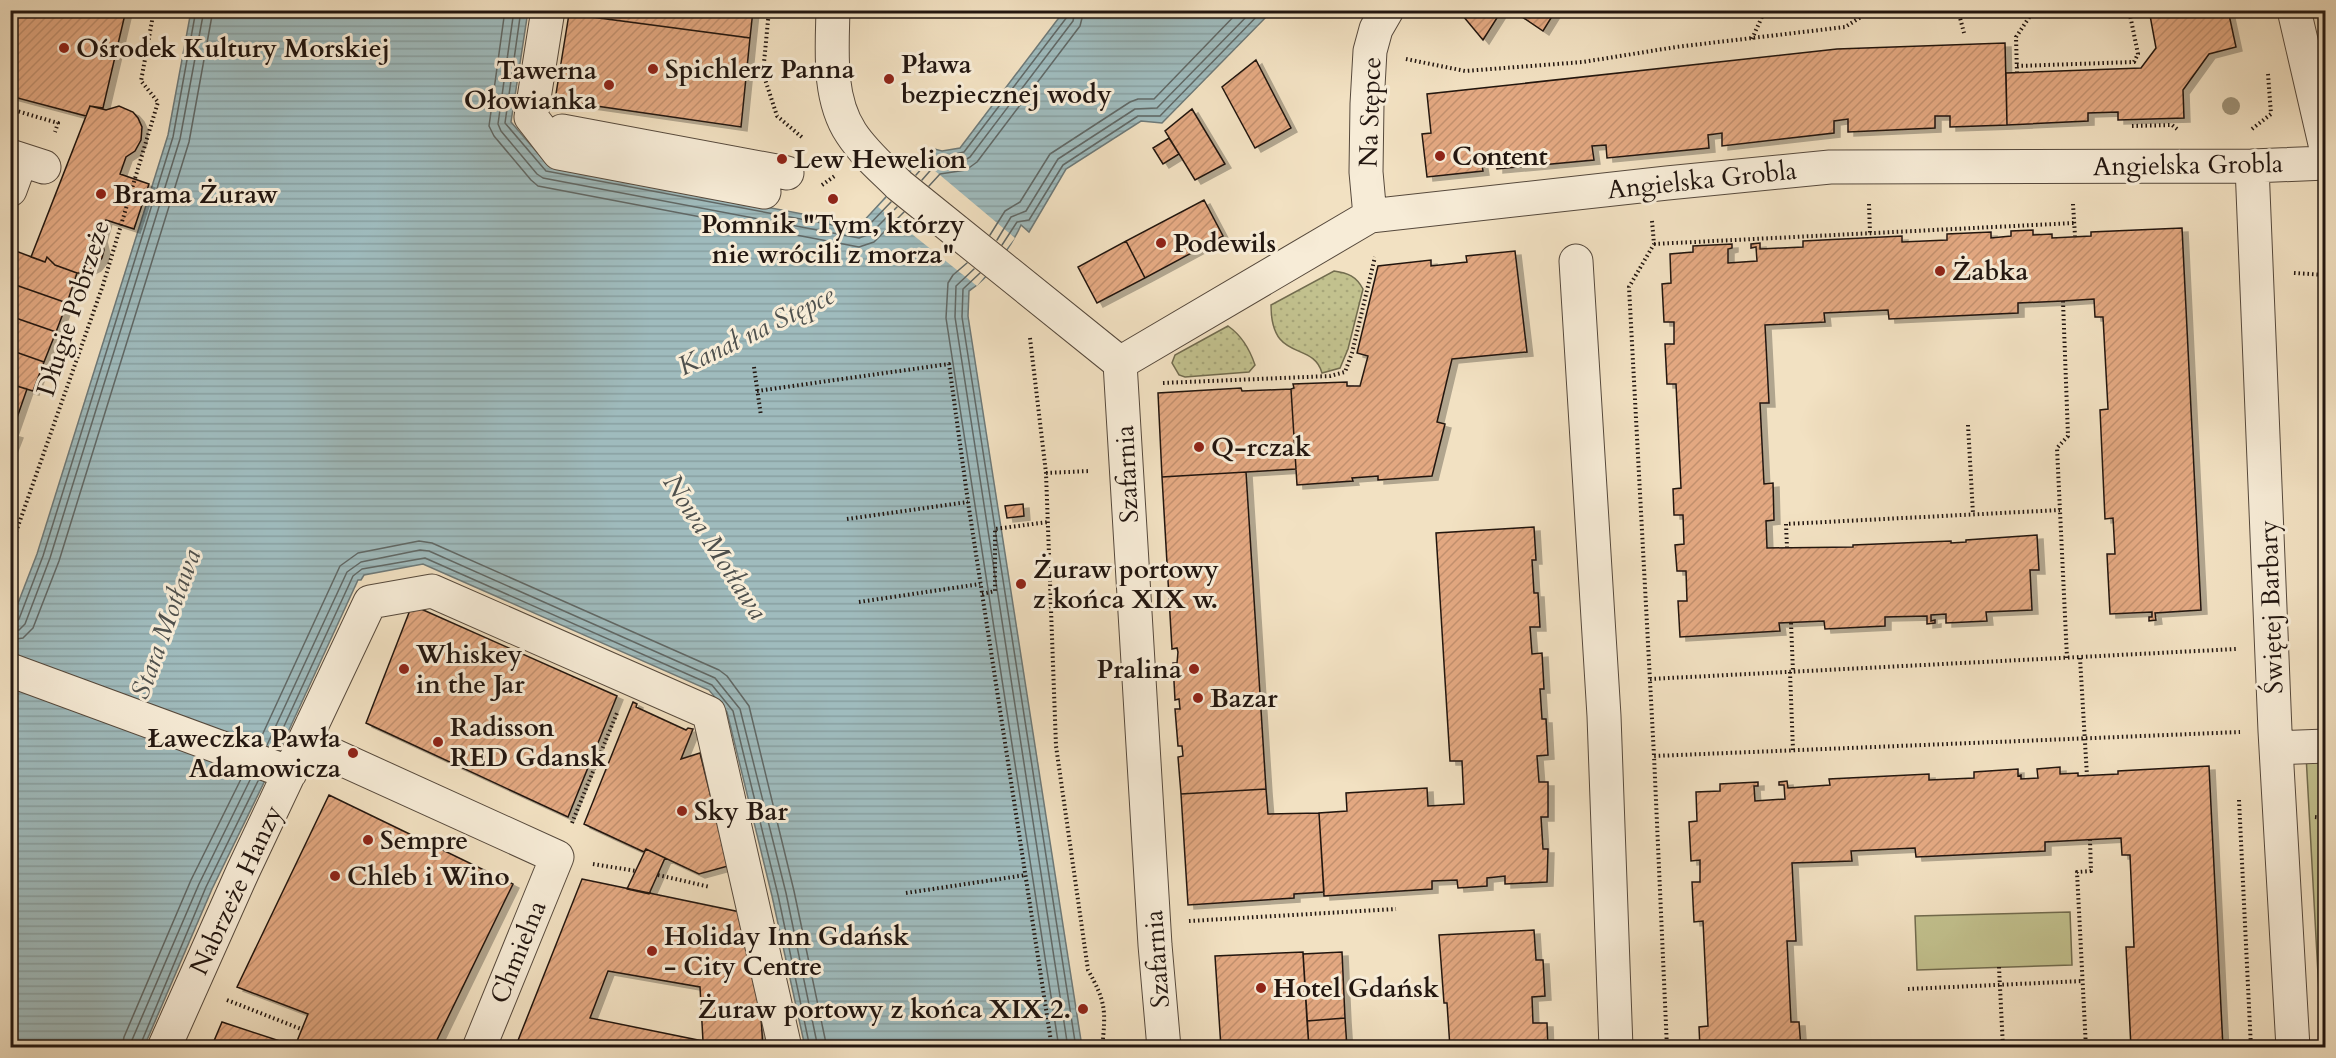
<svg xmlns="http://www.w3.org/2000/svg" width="2336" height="1058" font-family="Cardo,serif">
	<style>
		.grass { fill: url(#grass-dots); stroke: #726c4f; stroke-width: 1.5 }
		.park { fill: #c2c18e; stroke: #726c4f; stroke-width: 1.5 }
		.water { fill: url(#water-rules); stroke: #6d7978; stroke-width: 1.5 }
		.pier { fill: #f2e1c2 }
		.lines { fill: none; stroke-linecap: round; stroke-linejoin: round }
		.shore { stroke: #606866; stroke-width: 1.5 }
		.building { fill: url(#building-hatch); stroke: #221610; stroke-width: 1.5; fill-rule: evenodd; filter: url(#shadow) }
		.minor-casing { stroke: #56493c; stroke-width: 35 }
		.path { stroke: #221610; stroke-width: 4; stroke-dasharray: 1.5 3; stroke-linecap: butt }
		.minor { stroke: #f7ecd7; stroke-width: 33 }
		.tree { fill: #9e9278 }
		.poi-dot { fill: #8f2418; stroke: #f7ecd7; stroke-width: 2 }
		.labels { text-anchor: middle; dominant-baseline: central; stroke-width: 6; stroke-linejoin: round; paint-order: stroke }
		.poi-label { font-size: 26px; font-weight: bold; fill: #221610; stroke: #f7ecd7; text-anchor: start }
		.street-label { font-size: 26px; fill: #221610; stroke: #f7ecd7 }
		.water-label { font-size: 27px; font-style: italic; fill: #4e504d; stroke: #f7ecd7 }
	</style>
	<defs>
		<pattern id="grass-dots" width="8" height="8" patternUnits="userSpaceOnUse" patternTransform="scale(1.5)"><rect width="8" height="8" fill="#c2c18e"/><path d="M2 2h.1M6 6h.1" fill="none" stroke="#a6a579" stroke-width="1.8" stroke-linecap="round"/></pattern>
		<pattern id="water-rules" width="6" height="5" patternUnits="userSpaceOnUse" patternTransform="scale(1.5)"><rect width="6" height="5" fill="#9fbbbd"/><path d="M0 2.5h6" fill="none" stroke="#89a0a1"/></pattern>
		<pattern id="building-hatch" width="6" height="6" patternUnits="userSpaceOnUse" patternTransform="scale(1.5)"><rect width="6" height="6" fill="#e3a881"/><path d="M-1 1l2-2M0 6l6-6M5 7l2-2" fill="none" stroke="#c2906e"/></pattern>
		<filter id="shadow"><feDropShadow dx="6" dy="4" stdDeviation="0" flood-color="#0004"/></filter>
	</defs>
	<rect width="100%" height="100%" fill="#f2e1c2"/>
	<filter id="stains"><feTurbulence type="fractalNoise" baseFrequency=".00333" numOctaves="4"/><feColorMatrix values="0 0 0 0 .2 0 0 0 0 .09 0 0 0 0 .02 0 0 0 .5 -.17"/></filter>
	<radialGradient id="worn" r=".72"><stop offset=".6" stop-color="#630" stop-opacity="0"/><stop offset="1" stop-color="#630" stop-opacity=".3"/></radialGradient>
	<!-- grass -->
	<path class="grass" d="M1334,271C1348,273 1356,276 1363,289L1348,349L1340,368L1322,373C1313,340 1271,364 1271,305Z
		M1228,326C1241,335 1250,350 1255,365L1249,372L1185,377L1179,375L1172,363L1175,355Z"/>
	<!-- park -->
	<path class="park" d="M2325,754V1047H2322L2306,755Z
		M2070,912L2072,965L1917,970L1915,916Z"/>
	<!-- water -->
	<path class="water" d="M191,11H528L511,122L548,165L860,225L931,148L942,151L960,148L1064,11H1272L1162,123L1141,121L1066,169L1029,232L1021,225C1012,246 988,279 969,291L968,316L1082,1047H805L772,896L727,712L709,690L423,564L364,575L361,580H358L277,756L212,889L144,1047H11L10,624L37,554L168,135Z"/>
	<!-- pier -->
	<path class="pier" d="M922,160L1015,238L977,286L878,207Z"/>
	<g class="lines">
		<!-- shore -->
		<path class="shore" d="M505,10L489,126L494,136L531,180L538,186L859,247L874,242L904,212
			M514,10L498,124L501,131L537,174L543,178L859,238L870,234L897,207
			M521,10L505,123L546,171L859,230L865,229L891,202
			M916,175L933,156L943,157L964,152L1067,17L1068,10
			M922,180L936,164L962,162L970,157L1073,21L1075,10
			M929,186L940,174L966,170L977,162L1080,26L1084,10
			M990,235L1005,211L1020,202L1050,154L1130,102L1138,99H1154L1240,10
			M997,240L1011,217L1026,211L1058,159L1135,109L1157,108L1253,10
			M1002,245L1017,222L1029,220L1063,165L1138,116H1160L1263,10
			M967,263L953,275L948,283L946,318L1059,1048
			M974,269L956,286L955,317L1068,1048
			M980,273L963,289L962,317L1076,1048
			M10,624L15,623L19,619L43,556L173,137L196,10
			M10,631L19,630L25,624L50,558L180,139L204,10
			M10,640L23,638L33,628L59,561L189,142L213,10
			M259,742L340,566L358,553L419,541L432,543L719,670L727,676L749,706L794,891L827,1048
			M267,745L347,572L361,562L420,550L429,551L715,678L740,709L786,893L818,1048
			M274,748L353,576L362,569L425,558L712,685L733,711L778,895L810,1048
			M122,1048L124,1037L191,880L243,775
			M131,1048L132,1040L199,884L251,778
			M139,1048L206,887L258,781"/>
	</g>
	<!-- building -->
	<path class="building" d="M10,10H126L103,108L90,106L86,116L10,96Z
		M569,10H753L750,38L569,14Z
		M1458,10H1502L1483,40Z
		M1512,10H1556L1543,31Z
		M2149,10H2228L2236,47L2209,54L2183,90L2184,118L2118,120V112L2088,113V121L2007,125L2006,73L2141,68L2156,48Z
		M569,14L750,38L741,127L555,100Z
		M2005,43L2007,125L1950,127V116H1935V128L1848,132V119L1834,121V133L1722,146V133L1708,135L1709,148L1607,158L1606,145L1592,146L1594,160L1497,169V158L1481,159L1483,171L1427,177L1422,134L1431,133L1427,94L1837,49Z
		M1256,60L1291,128L1255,148L1222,87Z
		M90,106L106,110L119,106L133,112L138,118L142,127L141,140L135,151L126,157L120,174L149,184L134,229L106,220L101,238L104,250L102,258L95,267L83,273H77L55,265L47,257L45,262L31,257Z
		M1192,109L1225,164L1195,180L1165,131Z
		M1169,138L1179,154L1163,164L1153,148Z
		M1204,200L1223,236L1145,278L1126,241Z
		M2182,228L2201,610L2155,613L2156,620L2149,621V617H2152V612L2110,614L2107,554H2115L2113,518L2105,519L2100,410L2108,409L2103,317H2095L2094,299L2063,301L2018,303V313L1889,319L1888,310L1824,313L1825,322L1765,325L1769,403H1760L1764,484L1773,483L1774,520L1766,521L1767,548L1853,547V545L1951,541V543L1966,542V540L2037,535L2039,570H2030L2032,610L1986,612L1987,621L1946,623V614L1931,615V621L1935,620V623L1927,624V616L1885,617V626L1825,629L1824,621L1779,623L1780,631L1680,637L1678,601H1687L1686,571H1677L1675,545L1684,544L1683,515H1674L1673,489L1681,488L1676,384H1667L1665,344H1674V322H1664L1662,284L1671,283L1670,254L1693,252V246L1732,244V248L1728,249V263L1757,261L1756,247L1751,248V244L1760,243V249L1803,247V241L1902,236V242L1947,240V234L1991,232V238L2011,236V231L2033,230V235L2052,234V238L2091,236V232Z
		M1126,241L1145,278L1097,303L1078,267Z
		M13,250L45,262L47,257L55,265L77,273L67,303L10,283V258Z
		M1515,251L1527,352L1452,359L1437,422L1445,424L1432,476L1378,480V476L1352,478L1353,481L1297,485L1291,389L1294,388L1293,384L1347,382V386H1360L1368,356L1357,353L1378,266L1431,260V266L1467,262L1466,256Z
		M10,283L67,303L56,332L10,316Z
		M10,316L56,332L44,362L10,350Z
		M10,350L44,362L33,391L10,384Z
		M10,384L27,389L12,432H10Z
		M1241,388L1242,391L1291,389L1296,469L1162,477L1158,393Z
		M10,432L17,434L10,452Z
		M1246,472L1266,789L1181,794L1178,757L1183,756L1182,746H1178L1175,709H1180L1179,699L1175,700L1173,663H1177L1178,652L1177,648L1172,649L1162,477Z
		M1023,504L1024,516L1007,518L1005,506Z
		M1534,527L1536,560H1532L1534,593H1538L1540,627H1530L1532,654L1542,653L1544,689H1540L1542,719H1546L1548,755L1537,756L1539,782H1548V817H1541L1543,849H1548L1547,882L1505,884V876L1487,878V886L1458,888L1457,880L1432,881V889L1324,896L1319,813L1347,811L1346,793L1427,788L1428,806L1464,804L1462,761H1450L1436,533Z
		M412,605L617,696L568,817L366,723Z
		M633,702L637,704L636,707L686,730L688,728L693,729L681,759L700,753L728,866L699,874L646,849L644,852L584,824Z
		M2209,766L2223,1048H2131L2126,947H2134L2130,855H2122L2121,838L2045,842V851L1916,857L1915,848L1851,851L1852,861L1792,863L1796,941H1787L1791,1022H1799L1801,1048H1700L1699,1027L1708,1026L1703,921L1694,922L1692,882H1700V860L1691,861L1689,822L1697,821L1696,792L1720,791V784L1758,782V786H1754L1755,801L1785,799L1784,785H1779V782L1787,781L1788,788L1830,785L1829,779L1929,774V780L1974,778V772L2018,769V776L2021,775V779L2038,778L2037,769L2060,767V774L2078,773V776L2118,774V771Z
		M1266,789L1268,814L1319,813L1324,892L1294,894V898L1188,905L1181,794Z
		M329,795L513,884L433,1048H211L222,1022L295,1046L308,1014L237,987Z
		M646,849L665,858L649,894L627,889Z
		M582,879L740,912L759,987L763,1048H515ZM608,971L700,987L703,1041L590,1018Z
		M1534,930L1536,960H1543L1545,996L1532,997L1533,1023H1547L1548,1048H1450L1447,1003H1444L1439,935Z
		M1303,952L1309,1048H1221L1215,956Z
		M1342,952L1345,1018L1307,1021L1303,954Z
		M1345,1018L1347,1048H1309L1307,1021Z"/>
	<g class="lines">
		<defs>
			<path id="minor" d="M548,10L531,117L559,153L764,192
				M833,10C832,51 828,98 851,133C864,153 882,168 899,185L1120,363L1155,945L1164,1048
				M2294,10L2326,148
				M562,131L787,173
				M10,156L44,167
				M2252,166L2275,731L2293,1048
				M10,190L21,160
				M1370,216L1366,172L1367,104L1370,51L1376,29L1387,10
				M1576,261L1604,716L1616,1048
				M1120,363L1370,216L1667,183L1830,167L2252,166L2326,163
				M10,670L290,773
				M304,742L557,857L479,1048
				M2276,748L2326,746
				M164,1048L243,871L370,602L432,591L709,713L785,1048"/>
		</defs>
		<!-- minor casing -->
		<use href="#minor" class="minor-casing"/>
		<!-- path -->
		<path class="path" d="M769,10L763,73L777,116L804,139
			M1958,10L1964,33
			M1752,39L1765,10
			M1406,59L1465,71L1583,62L1676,47L1845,27L1872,10
			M2017,66L2134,62L2138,54L2129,10
			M2017,73L2016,37L2034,10
			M10,109L58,123L55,132
			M2132,126L2172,125L2177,129
			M2252,129L2271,114L2268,74
			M822,185L836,175
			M115,194L129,199
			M1869,204L1870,233
			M2073,204L2075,236
			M1652,221L1654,244L1629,287L1654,756
			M1654,244L2074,223
			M2294,273L2326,275
			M2063,301L2068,436L2057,448L2067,658
			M1030,338L1046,473L1056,746L1088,970C1106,1002 1106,1011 1102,1048
			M754,367L761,416
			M1163,383L1330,376L1345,372L1352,353L1375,257
			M757,391L949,364L968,502L1052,1048
			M1968,425L1973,514
			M1046,473L1090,471
			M847,519L968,502
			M1787,548L1786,524L2060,510
			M10,549L103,285L158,102L141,81L154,10
			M982,594L995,591V529L1048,522
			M859,602L980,584
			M1791,623L1793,672
			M2080,658L2087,776
			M1790,672L1793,750
			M1650,679L2236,649
			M2239,800L2251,1048
			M2315,817L2326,818
			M572,823L617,713
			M593,864L636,871
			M658,875L710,887
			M906,893L1026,875
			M1189,921L1396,909
			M1999,967L2003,1048
			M1908,989L2083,981
			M227,1000L301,1029
			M1667,1048L1654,756L2240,732
			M2086,1048L2077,872L2091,871L2090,840"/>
		<!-- minor -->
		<use href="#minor" class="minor"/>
	</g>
	<!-- trees -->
	<circle class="tree" cx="2231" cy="106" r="9"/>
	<!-- markers -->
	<g class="poi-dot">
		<circle cx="64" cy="48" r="6"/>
		<circle cx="653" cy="69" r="6"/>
		<circle cx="889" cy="79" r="6"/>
		<circle cx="609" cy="85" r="6"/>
		<circle cx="1440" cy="156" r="6"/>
		<circle cx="782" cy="159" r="6"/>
		<circle cx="101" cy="194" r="6"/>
		<circle cx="833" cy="199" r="6"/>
		<circle cx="1161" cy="243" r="6"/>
		<circle cx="1940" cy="271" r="6"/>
		<circle cx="1199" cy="447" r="6"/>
		<circle cx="1021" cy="584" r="6"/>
		<circle cx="404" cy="669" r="6"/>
		<circle cx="1194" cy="669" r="6"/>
		<circle cx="1198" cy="698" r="6"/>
		<circle cx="438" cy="742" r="6"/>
		<circle cx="353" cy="753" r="6"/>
		<circle cx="682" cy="811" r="6"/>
		<circle cx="368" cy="840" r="6"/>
		<circle cx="335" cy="876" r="6"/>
		<circle cx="652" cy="951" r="6"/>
		<circle cx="1261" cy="988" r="6"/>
		<circle cx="1083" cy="1009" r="6"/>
	</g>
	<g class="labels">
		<!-- poi labels -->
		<g class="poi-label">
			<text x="76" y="48">Ośrodek Kultury Morskiej</text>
			<text x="901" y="64">Pława<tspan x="901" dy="30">bezpiecznej wody</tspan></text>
			<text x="665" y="69">Spichlerz Panna</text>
			<text x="597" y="70" text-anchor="end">Tawerna<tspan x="597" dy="30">Ołowianka</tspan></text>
			<text x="1452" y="156">Content</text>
			<text x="794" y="159">Lew Hewelion</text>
			<text x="113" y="194">Brama Żuraw</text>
			<text x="833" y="224" text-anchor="middle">Pomnik "Tym, którzy<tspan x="833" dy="30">nie wrócili z morza"</tspan></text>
			<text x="1173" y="243">Podewils</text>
			<text x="1952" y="271">Żabka</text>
			<text x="1211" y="447">Q-rczak</text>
			<text x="1033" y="569">Żuraw portowy<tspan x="1033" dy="30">z końca XIX w.</tspan></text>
			<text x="416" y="654">Whiskey<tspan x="416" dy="30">in the Jar</tspan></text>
			<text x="1182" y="669" text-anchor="end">Pralina</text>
			<text x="1210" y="698">Bazar</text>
			<text x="450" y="727">Radisson<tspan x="450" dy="30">RED Gdansk</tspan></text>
			<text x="341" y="738" text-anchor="end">Ławeczka Pawła<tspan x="341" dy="30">Adamowicza</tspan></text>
			<text x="694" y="811">Sky Bar</text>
			<text x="380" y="840">Sempre</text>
			<text x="347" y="876">Chleb i Wino</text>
			<text x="664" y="936">Holiday Inn Gdańsk<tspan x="664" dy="30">- City Centre</tspan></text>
			<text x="1273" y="988">Hotel Gdańsk</text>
			<text x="1071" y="1009" text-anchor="end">Żuraw portowy z końca XIX 2.</text>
		</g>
		<!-- street labels -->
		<g class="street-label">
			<text transform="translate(1370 112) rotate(-88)">Na Stępce</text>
			<text transform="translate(2188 165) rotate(-1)">Angielska Grobla</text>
			<text transform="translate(1702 180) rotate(-6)">Angielska Grobla</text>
			<text transform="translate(73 308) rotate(-72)">Długie Pobrzeże</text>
			<text transform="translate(1127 474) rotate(-93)">Szafarnia</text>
			<text transform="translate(2271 607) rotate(-92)">Świętej Barbary</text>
			<text transform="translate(236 890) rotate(-65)">Nabrzeże Hanzy</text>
			<text transform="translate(518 952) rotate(-68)">Chmielna</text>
			<text transform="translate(1157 959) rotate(-94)">Szafarnia</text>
		</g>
		<!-- water labels -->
		<g class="water-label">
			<text transform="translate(756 331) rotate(-26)">Kanał na Stępce</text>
			<text transform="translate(715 547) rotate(57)">Nowa Motława</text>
			<text transform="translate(166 624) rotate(-70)">Stara Motława</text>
		</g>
	</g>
	<!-- margin -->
	<rect width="2336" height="1058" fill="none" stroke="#f2e1c2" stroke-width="36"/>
	<rect x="12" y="12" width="2312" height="1034" fill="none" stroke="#221610" stroke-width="3"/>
	<rect x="18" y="18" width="2300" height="1022" fill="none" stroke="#221610" stroke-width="1.5"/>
	<rect width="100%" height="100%" filter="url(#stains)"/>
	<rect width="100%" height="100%" fill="url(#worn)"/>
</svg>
